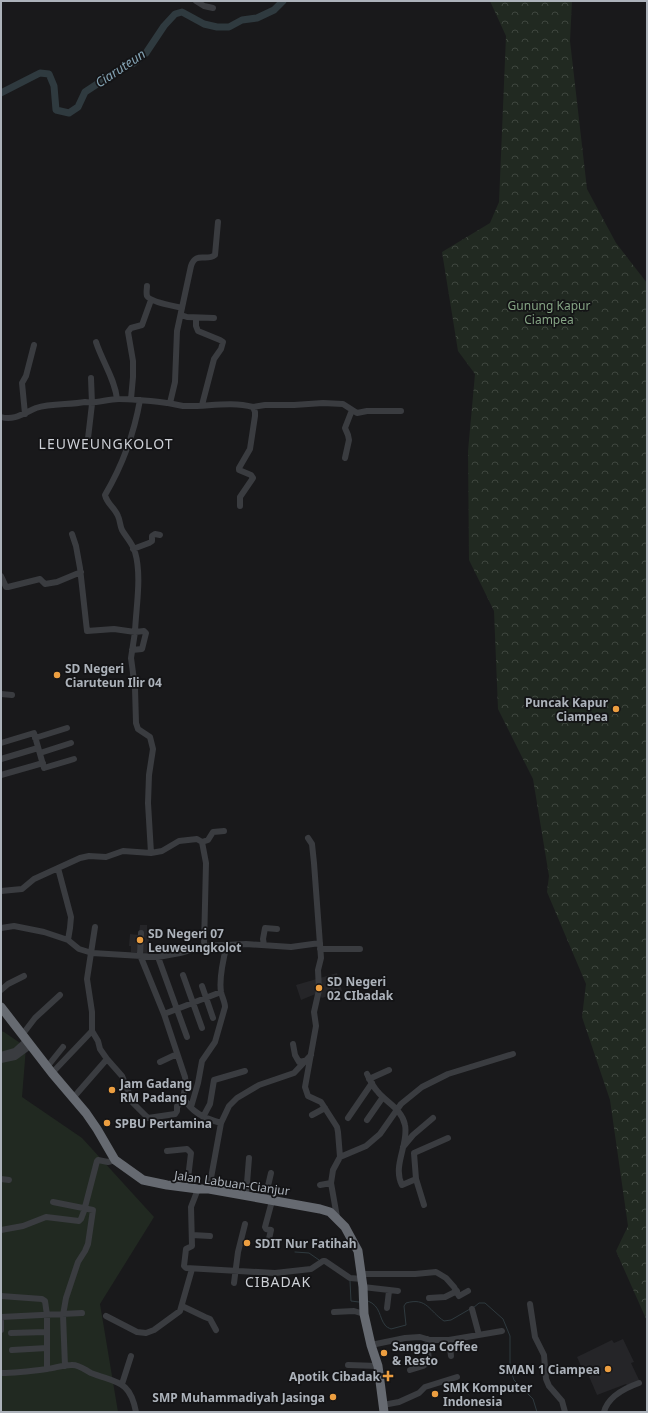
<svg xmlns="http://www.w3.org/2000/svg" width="648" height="1413" font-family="'Noto Sans',sans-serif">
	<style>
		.built { fill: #252528 }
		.grass { fill: #212921 }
		.forest { fill: url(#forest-crowns) }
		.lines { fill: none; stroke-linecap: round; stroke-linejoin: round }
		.stream { stroke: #2f3a3f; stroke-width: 1 }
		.river { stroke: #2f3a3f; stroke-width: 7 }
		.minor { stroke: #3a3c40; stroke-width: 6 }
		.highway { stroke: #666a71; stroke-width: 9 }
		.poi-dot { fill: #ec9e40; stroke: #141416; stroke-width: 1.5 }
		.labels { text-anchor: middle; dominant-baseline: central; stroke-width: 3.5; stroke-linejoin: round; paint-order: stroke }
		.park-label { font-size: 12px; fill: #85a484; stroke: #141416 }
		.poi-label { font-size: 12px; font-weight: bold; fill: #acb2ba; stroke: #141416; text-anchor: start }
		.street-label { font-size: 12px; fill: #acb2ba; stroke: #141416 }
		.water-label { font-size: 13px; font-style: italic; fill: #84a3b4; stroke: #141416 }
		.quarter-label { font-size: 14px; letter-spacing: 1px; fill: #cdd0d6; stroke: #141416 }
	</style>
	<defs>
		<pattern id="forest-crowns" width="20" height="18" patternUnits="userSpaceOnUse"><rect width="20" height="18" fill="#212921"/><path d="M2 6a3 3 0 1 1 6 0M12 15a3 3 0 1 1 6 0" fill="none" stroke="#3f463f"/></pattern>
	</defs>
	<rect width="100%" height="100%" fill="#19191b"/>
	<!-- built -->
	<path class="built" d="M140,925H147V931H150L148,953L131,952V946H129L130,934L139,935Z
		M337,973L342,991L322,998L318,993L301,1000L296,985Z
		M623,1339L634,1362L631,1363L640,1382L628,1387L626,1384L597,1395L588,1374L585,1375L577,1357L612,1340L614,1343Z"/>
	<!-- grass -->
	<path class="grass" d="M1,1031L4,1032L26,1047L22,1097L82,1138L154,1217L100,1304L118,1412H1Z"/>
	<!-- forest -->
	<path class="forest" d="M490,1H572L570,41L587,189L616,243L647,283V1321L616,1251L628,1226L610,1100L582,1017L586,984L547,892L549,876L533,779L498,709L494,611L469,560L468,451L475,374L458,351L442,252L490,223L499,202L506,36Z"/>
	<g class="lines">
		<!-- stream -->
		<path class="stream" d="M295,1252L309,1253L319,1260
			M350,1281L351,1301L359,1302
			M368,1301C381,1306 379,1318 385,1325C386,1327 389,1328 391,1329L406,1325L404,1306L406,1303C427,1297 429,1311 444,1321L451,1320L470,1309
			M473,1308L479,1303H485L503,1319L510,1336V1368L514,1380L533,1399L537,1412"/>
		<!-- river -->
		<path class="river" d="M1,93L40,73L49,74L54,86L56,110L69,113L78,107L85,92L120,69L134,63L146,53L164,26L175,14L182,12L204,24L217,27H229L242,20L257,18L274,10L283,1"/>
		<!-- minor -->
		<path class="minor" d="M196,1L204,6L213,8
			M147,286C147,289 146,292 147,296C150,302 175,306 182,308
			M181,315L187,317L214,318
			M196,318V326L198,331L220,340L223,342L221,349L214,359L202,405
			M96,342C102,361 115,379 117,399
			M131,399L133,377V361L128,332L131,328L142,325L151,300
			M170,403L175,382L177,331L191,266C196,251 206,262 215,255L218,222
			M253,407L265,405H294L323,403L343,404L357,413L367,411H401
			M25,414L22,383L26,376L34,345
			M1,417C14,421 24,413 36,408C51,403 70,405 85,402C96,404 107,399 119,399C135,399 151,401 168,403C173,404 178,405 183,406C206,407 230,401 253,407L255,412V416L250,449L239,468V470L251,475L253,478L240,497V506
			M87,447L92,404L91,378
			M345,458L349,440L348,435L345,428L352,410
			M72,534L76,546L80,568L87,631L114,629L135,632L131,658L135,688L136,723L138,729L150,737L153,749L149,775L148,803L151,853
			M133,549L149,543L152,541V536L155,534L160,535
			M1,576L6,587H8L40,579L45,584L57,582L81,572
			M132,650L142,649L146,633L144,631L135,632C136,607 142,576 135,552C133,544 126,537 122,530C120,526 120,520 118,516C115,508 107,504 105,495C122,466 134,434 140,400
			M1,694L12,695
			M35,738L67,728
			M1,743L34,733L44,768L74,759
			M40,753L71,743
			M1,759L38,748
			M1,775L43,763
			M308,838L312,844L314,863L321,958L318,970L319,990L314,1012L316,1026L305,1087L308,1096L321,1102L337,1127L338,1132L340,1157
			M202,842L208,840L213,832L224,831
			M58,868L71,917L70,928L68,940
			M1,891L22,889L34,879L80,858L89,856L106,857L123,851L151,853L162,851L179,841L197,839L202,842L206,863L204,946L246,944L291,947L320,943
			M95,927L87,979L92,1012V1031L98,1041L100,1049L107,1059L122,1076L133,1103L148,1118L175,1114L177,1111V1106L185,1101
			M1,928L14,926L44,932L68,940L79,949L92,953L158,957L180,953L204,946
			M141,933L140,955L164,1014L185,1077L186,1085L183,1097C192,1113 204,1118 221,1123
			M264,945L263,939L265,928L277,929
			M320,949H360
			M158,957L187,1037
			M183,975L202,1028
			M202,986L213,1018
			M1,990L8,984L24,976
			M164,1014L221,992
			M22,1035L35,1018L60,995
			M293,1044L295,1055L299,1062L304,1061
			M1,1055L15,1051L26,1041
			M1,1060L15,1057L30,1046
			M160,1062L177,1054
			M47,1067L63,1047
			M52,1073L92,1031
			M367,1074C370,1080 373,1087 378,1092C387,1103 402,1109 405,1125C409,1144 392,1166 402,1185L416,1179
			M369,1079L389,1070
			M73,1098L107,1059
			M191,1107L198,1083L202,1061L215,1042L225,1007C225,1002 222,997 221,992C219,980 224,956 227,944
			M312,1115L325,1108
			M203,1117L210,1104L214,1080L245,1071
			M348,1118L372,1083
			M367,1120L383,1097
			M403,1147L413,1135L433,1118
			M167,1151L187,1149L191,1153L187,1187
			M1,1179L9,1180
			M320,1185L331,1183
			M198,1189L191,1207L192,1246L186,1249L184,1266L186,1268L275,1273L311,1269L323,1261H325L350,1278L362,1279
			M209,1189L221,1123L229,1106L237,1098L259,1085L294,1073L311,1055
			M246,1196L249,1158
			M265,1199L271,1173
			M53,1202L93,1210L88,1244L85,1251L78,1262L66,1298L63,1315L65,1366
			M424,1205L416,1179L414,1153L448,1138
			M337,1217L331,1183L333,1170L340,1157L366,1146L380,1134L401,1104L422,1087L448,1074L513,1054
			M1,1230L23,1226L46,1217L79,1221L81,1219L84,1211L97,1161L98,1160L108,1162L115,1160
			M192,1235L210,1236
			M268,1243L271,1230L266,1229L265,1227L272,1201
			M361,1274H415L436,1272L446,1278L454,1287L459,1296L468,1291
			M234,1283L238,1252L245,1224
			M363,1287L398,1291
			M1,1296L42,1299L45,1301L47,1315V1369
			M429,1298L445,1297L457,1291
			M530,1304L535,1337L544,1355L546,1379L549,1386L562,1401L565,1412
			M182,1306L205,1317L210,1319L216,1330
			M387,1308L389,1291
			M472,1309L479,1335
			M334,1312L354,1311L364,1314
			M106,1316L137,1332L146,1333L154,1330L180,1311L192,1269
			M1,1317L82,1313
			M1,1321V1330
			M11,1333L46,1332
			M449,1340L451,1356
			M371,1345L405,1338L420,1337L430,1340H449L502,1331
			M12,1350L47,1348
			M348,1365L378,1366
			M410,1370L423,1366L429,1362L427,1339
			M1,1373C16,1373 32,1371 47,1369C55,1368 63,1365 71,1365C79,1364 85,1370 91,1373C117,1383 130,1380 136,1412
			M122,1384L131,1356
			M383,1405L399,1402L419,1393L425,1387L457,1377
			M604,1412C608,1396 625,1388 639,1383"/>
		<!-- highway -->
		<path class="highway" d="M1,1007L52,1073L86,1113L97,1129L115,1160L143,1180L167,1185L198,1189H209L320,1209L330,1212L345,1227L358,1251L363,1287L364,1314L371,1345L378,1366L384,1412"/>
	</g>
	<!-- markers -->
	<g class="poi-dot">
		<circle cx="57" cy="675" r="4"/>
		<circle cx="616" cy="709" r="4"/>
		<circle cx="140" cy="940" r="4"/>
		<circle cx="319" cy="988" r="4"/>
		<circle cx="112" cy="1090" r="4"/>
		<circle cx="107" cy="1123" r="4"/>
		<circle cx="247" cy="1243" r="4"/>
		<circle cx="384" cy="1353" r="4"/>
		<circle cx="608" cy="1369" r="4"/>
		<path d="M386 1370h4v4h4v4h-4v4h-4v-4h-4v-4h4z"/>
		<circle cx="435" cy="1394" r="4"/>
		<circle cx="333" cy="1397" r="4"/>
	</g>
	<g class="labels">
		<!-- park labels -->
		<g class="park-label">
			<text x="549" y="305">Gunung Kapur<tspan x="549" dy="14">Ciampea</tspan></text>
		</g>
		<!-- poi labels -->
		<g class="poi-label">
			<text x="65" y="668">SD Negeri<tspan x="65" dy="14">Ciaruteun Ilir 04</tspan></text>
			<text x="608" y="702" text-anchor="end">Puncak Kapur<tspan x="608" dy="14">Ciampea</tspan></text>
			<text x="148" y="933">SD Negeri 07<tspan x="148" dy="14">Leuweungkolot</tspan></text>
			<text x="327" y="981">SD Negeri<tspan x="327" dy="14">02 CIbadak</tspan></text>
			<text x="120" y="1083">Jam Gadang<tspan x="120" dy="14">RM Padang</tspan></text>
			<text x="115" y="1123">SPBU Pertamina</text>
			<text x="255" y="1243">SDIT Nur Fatihah</text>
			<text x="392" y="1346">Sangga Coffee<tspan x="392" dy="14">&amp; Resto</tspan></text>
			<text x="600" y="1369" text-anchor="end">SMAN 1 Ciampea</text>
			<text x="380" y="1376" text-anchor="end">Apotik Cibadak</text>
			<text x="443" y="1387">SMK Komputer<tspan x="443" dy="14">Indonesia</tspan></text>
			<text x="325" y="1397" text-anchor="end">SMP Muhammadiyah Jasinga</text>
		</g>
		<!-- street labels -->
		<g class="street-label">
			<text transform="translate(232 1183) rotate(8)">Jalan Labuan-Cianjur</text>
		</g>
		<!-- water labels -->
		<g class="water-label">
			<text transform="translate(120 68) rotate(-34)">Ciaruteun</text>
		</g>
		<!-- quarter labels -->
		<g class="quarter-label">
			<text x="106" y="443">LEUWEUNGKOLOT</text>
			<text x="278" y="1281">CIBADAK</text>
		</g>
	</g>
	<!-- border -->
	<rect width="648" height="1413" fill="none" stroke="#acb2ba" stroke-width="4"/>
</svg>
